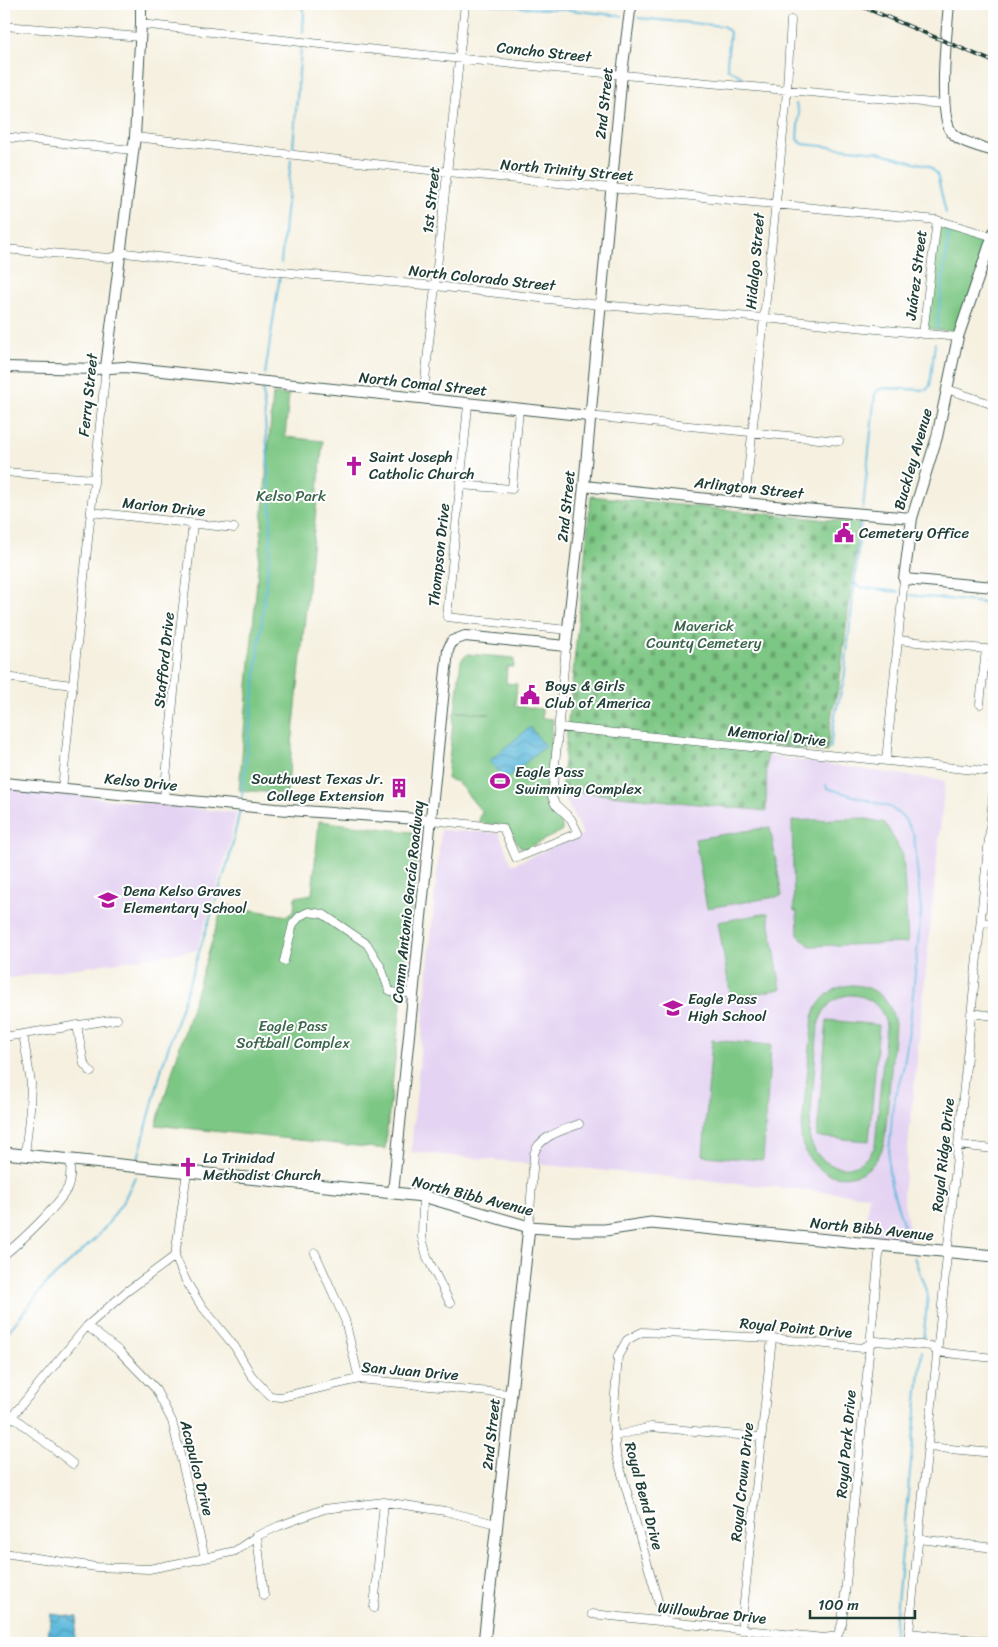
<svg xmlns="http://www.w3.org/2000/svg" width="998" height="1647" font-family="Sriracha,sans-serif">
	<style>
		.built { fill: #e4d3f2 }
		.green { fill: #7dc784; stroke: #4e825c; fill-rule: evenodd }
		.cemetery { fill: url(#cemetery-stones); stroke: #4e825c }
		.water { fill: url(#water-waves); stroke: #3e7c88 }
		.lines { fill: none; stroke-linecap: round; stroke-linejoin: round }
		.stream { stroke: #5ebadc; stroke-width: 2 }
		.minor-casing { stroke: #3f584e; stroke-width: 9 }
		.tertiary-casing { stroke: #3f584e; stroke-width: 12 }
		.secondary-casing { stroke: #3f584e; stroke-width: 13 }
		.minor { stroke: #fff; stroke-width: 8 }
		.tertiary { stroke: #fff; stroke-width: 10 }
		.secondary { stroke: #fff; stroke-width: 11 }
		.rail-casing { stroke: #1f3d34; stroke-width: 4 }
		.rail { stroke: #fff; stroke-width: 2; stroke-dasharray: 5.5; stroke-linecap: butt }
		.labels { text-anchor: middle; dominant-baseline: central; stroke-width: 4; stroke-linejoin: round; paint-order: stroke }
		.street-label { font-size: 15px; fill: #1f3d34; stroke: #fff }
		.poi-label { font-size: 15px; fill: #1f3d34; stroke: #fff; text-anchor: start }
		.park-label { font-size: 15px; fill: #3b664c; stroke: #fff }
	</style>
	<defs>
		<pattern id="cemetery-stones" width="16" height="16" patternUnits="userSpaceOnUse" patternTransform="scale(1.25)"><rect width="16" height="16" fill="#7dc784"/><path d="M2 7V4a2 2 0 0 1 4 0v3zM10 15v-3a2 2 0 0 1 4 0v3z" fill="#66a36d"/></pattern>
		<pattern id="water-waves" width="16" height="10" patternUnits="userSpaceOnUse" patternTransform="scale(1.25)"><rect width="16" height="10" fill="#5ebadc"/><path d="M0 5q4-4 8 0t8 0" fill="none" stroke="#4d98b3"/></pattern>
	</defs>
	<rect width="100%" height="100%" fill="#fff"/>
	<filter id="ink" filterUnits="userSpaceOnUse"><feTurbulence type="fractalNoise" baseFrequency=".02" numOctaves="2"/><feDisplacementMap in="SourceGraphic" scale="10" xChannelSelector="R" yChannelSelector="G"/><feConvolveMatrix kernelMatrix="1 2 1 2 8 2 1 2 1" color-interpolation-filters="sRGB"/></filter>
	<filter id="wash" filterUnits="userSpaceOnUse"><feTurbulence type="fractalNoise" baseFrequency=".0096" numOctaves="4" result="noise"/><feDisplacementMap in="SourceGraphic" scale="20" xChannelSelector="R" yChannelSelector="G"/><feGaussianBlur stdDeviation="1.12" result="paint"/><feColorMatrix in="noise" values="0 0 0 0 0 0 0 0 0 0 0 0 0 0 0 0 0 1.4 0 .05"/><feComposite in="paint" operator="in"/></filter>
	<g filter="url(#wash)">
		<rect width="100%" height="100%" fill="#f5f0df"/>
		<!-- built -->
		<path class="built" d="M767,756L945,781L903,1197L911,1239L864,1233L869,1196L411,1152L441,830L499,833L512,865L583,834L561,790L766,811Z
			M4,788L236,813L228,850L197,950L4,979Z"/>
		<!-- green -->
		<path class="green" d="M941,228L987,242L958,332L929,329L927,326L939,229Z
			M273,394L289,395L285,437L323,441L287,794L239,790Z
			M468,654L514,658V667H507L506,683L517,684L515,706L542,709V718L553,719L546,802C547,804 548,807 549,810C555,819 563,818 562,831L525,849L520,847L507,826L479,823L480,815L483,813L457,782L447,779L454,712L490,714L455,711L461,660Z
			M862,818L885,823L903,855L908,943L810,946L798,935L797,911H794L792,821Z
			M319,821L420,833L385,1149L156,1125L223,905L287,916L294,911L295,897L312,894Z
			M770,827L782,896L707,908L695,839Z
			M768,913L781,989L731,998L718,922Z
			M851,985C876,985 892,1001 895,1025L885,1137C877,1191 809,1189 801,1137L813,1017C819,998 832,987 851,985ZM847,995C868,994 883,1006 886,1026L875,1146C857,1180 817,1171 809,1136L818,1025C823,1009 831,999 847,995Z
			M827,1020L879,1025L869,1141L817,1137Z
			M712,1040L771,1045L763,1160L703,1156Z"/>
		<!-- cemetery -->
		<path class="cemetery" d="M591,496L859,523L839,687L832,712L827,752L767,745L766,811L561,790Z"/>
		<!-- water -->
		<path class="water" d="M530,727L545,746L505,780L489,761Z
			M51,1614L77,1617L74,1643H47Z"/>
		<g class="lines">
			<!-- stream -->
			<path class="stream" d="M300,4L304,12L303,32
				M490,4L542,9H562L622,16
				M638,18L723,26L730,32L727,64L728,69L744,78
				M796,104L799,113L797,139L803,144L878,152L929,166L937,174L946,213
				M293,148L301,48
				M281,263L291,160
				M937,328L948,240V232
				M265,374L280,275
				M863,508L875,394L878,390L884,388L926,390L930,386L935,343
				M854,583L859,587L899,592
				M909,595L994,604
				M830,749L835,715L844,680L861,522
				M826,785L827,788L890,807L904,818L914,835L921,913L910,1023L904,1065L893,1105L888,1164L891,1185L907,1237
				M242,796L271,541V508L263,389
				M138,1159L162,1067L229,859L240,810
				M914,1257L928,1296L923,1339
				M4,1337L45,1285L94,1240L107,1225L124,1200L135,1177
				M893,1643L922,1351"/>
		</g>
	</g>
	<g filter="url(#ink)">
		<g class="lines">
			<defs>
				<path id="minor" d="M141,24C409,55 676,81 944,104
					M4,26L141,37
					M4,137L133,150
					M135,137L447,172L937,220L994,237
					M4,249L109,258L126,253L281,272L436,286L600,305L764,318L958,337
					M923,334L937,220
					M947,389L994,405
					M423,399L465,4
					M468,405L447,617L568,630
					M589,416L839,441
					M4,472L94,479
					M460,485L512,489L519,409
					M745,503L786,104L791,20
					M91,512L234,528
					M898,640L994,650
					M4,677L73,685
					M980,704L986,649
					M558,727L994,772
					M886,761L904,579
					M62,789L106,367
					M164,799L179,638L193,524
					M431,820L503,828L516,858L578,833L571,819L555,804L552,797L566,646
					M981,922L994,923
					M284,961L293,924L300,916L308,912L323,914L367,944L381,967L389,990L395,993H414
					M971,1013L994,1016
					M77,1025L84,1064L91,1072
					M23,1034L31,1083L30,1109L25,1155
					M4,1037L117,1019
					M958,1145L994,1149
					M423,1196L422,1237L427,1257L450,1303
					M529,1227L534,1154C539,1136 562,1131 579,1124
					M315,1253L345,1320L359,1379
					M4,1255C20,1242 59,1206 68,1187C71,1180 70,1168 71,1160
					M175,1256L186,1281L200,1304L235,1347L251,1375L270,1396L281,1397L359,1379L510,1394
					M87,1326L119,1351L155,1388L172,1421L205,1558
					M12,1416L73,1464
					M4,1426L87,1326L126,1292L175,1256L187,1172
					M615,1436L651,1427L760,1437
					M928,1447L994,1453
					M257,1536L264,1596
					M919,1539L994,1548
					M4,1553L96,1567L149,1569L205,1558L235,1551L257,1536L279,1526L324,1509L384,1502L445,1511L496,1524
					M374,1608L384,1502
					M592,1614L824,1638L837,1636L842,1624L880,1245
					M664,1622L616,1453L613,1420L618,1356L627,1340L642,1332L772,1338L862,1348L876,1341L931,1346L937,1352L994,1358
					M741,1630L772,1338
					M909,1633L994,1642
					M908,1643L994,788"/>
				<path id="tertiary" d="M949,4C947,29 937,115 952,133C961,143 982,147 994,151
					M994,232L958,337L937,437L912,518L904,579L994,587
					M4,367L97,369L124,367L589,416
					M106,367L135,137L141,24V4
					M584,486L804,509L912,518
					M4,783L275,809L431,820
					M393,1193L448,650L452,641L465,636L566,646L584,486L622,73L630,11L633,4"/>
				<path id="secondary" d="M4,1153L423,1196L529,1227L573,1230H605L651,1223L994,1256
					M484,1643L529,1227"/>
			</defs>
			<!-- minor casing -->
			<use href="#minor" class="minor-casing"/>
			<!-- tertiary casing -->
			<use href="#tertiary" class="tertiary-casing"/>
			<!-- secondary casing -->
			<use href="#secondary" class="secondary-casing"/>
			<!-- minor -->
			<use href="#minor" class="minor"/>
			<!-- tertiary -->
			<use href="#tertiary" class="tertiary"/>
			<!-- secondary -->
			<use href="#secondary" class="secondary"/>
			<defs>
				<path id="rail" d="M856,4L994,62"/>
			</defs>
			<!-- rail casing -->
			<use href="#rail" class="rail-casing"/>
			<!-- rail -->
			<use href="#rail" class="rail"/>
		</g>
	</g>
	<!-- icons -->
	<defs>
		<symbol id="church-bare" viewBox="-9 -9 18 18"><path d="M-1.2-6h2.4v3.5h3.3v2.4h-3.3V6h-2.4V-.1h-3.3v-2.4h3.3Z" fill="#b5179e" stroke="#fff" stroke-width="2.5" paint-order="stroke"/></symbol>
		<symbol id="civic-bare" viewBox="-9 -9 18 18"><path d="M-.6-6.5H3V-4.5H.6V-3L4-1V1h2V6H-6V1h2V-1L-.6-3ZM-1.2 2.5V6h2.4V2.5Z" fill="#b5179e" stroke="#fff" stroke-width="2.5" paint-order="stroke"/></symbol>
		<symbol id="stadium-bare" viewBox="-9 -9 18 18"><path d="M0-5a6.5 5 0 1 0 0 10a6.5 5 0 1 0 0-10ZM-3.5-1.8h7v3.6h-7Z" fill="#b5179e" stroke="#fff" stroke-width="2.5" paint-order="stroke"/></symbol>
		<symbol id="building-bare" viewBox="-9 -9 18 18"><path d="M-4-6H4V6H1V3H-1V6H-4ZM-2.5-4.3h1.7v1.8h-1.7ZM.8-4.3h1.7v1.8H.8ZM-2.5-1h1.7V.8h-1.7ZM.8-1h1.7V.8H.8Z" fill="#b5179e" stroke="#fff" stroke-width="2.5" paint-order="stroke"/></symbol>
		<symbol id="school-bare" viewBox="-9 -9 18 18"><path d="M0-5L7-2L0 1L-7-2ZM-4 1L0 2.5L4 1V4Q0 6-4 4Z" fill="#b5179e" stroke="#fff" stroke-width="2.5" paint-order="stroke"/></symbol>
	</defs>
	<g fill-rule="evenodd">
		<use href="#church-bare" x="340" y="452" width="28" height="28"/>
		<use href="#civic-bare" x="830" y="519" width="28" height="28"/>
		<use href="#civic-bare" x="516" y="681" width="28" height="28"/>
		<use href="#stadium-bare" x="486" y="767" width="28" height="28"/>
		<use href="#building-bare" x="385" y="774" width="28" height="28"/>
		<use href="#school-bare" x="94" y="886" width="28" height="28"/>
		<use href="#school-bare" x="659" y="994" width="28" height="28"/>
		<use href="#church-bare" x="174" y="1153" width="28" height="28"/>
	</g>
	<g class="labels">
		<!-- street labels -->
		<g class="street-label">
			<text transform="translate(544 52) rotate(6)">Concho Street</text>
			<text transform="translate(604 103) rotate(-84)">2nd Street</text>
			<text transform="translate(567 170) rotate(5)">North Trinity Street</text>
			<text transform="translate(431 200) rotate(-84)">1st Street</text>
			<text transform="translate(755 261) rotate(-85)">Hidalgo Street</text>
			<text transform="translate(916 275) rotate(-83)">Juárez Street</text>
			<text transform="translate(482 278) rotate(6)">North Colorado Street</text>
			<text transform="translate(423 384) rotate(6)">North Comal Street</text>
			<text transform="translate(88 395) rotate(-84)">Ferry Street</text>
			<text transform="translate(913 459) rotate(-74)">Buckley Avenue</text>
			<text transform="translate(749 488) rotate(6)">Arlington Street</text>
			<text transform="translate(566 506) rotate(-84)">2nd Street</text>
			<text transform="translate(164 507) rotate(6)">Marion Drive</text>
			<text transform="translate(439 555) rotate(-84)">Thompson Drive</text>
			<text transform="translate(164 660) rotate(-84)">Stafford Drive</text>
			<text transform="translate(777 736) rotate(6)">Memorial Drive</text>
			<text transform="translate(141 782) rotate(6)">Kelso Drive</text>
			<text transform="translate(408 902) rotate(-84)">Comm Antonio García Roadway</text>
			<text transform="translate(943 1155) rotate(-84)">Royal Ridge Drive</text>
			<text transform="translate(473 1196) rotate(14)">North Bibb Avenue</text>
			<text transform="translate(872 1229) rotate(6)">North Bibb Avenue</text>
			<text transform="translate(796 1328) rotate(5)">Royal Point Drive</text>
			<text transform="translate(410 1371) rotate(5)">San Juan Drive</text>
			<text transform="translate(491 1434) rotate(-84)">2nd Street</text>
			<text transform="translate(846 1444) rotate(-85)">Royal Park Drive</text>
			<text transform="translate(197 1468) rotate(76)">Acapulco Drive</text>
			<text transform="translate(742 1482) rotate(-84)">Royal Crown Drive</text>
			<text transform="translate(644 1496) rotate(75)">Royal Bend Drive</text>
			<text transform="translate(712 1613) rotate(6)">Willowbrae Drive</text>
		</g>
		<!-- poi labels -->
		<g class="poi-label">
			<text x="369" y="457">Saint Joseph<tspan x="369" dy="17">Catholic Church</tspan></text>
			<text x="859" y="533">Cemetery Office</text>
			<text x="545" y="686">Boys &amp; Girls<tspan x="545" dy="17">Club of America</tspan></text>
			<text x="515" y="772">Eagle Pass<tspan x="515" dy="17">Swimming Complex</tspan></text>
			<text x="384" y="779" text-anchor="end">Southwest Texas Jr.<tspan x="384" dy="17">College Extension</tspan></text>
			<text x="123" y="891">Dena Kelso Graves<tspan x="123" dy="17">Elementary School</tspan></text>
			<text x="688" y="999">Eagle Pass<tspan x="688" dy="17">High School</tspan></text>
			<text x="203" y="1158">La Trinidad<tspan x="203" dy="17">Methodist Church</tspan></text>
		</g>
		<!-- park labels -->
		<g class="park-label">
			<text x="291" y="496">Kelso Park</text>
			<text x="704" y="626">Maverick<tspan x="704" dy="17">County Cemetery</tspan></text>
			<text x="293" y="1026">Eagle Pass<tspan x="293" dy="17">Softball Complex</tspan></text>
		</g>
	</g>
	<!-- margin -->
	<rect width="998" height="1647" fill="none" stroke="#fff" stroke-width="20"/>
	<!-- scale -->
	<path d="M810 1610v8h105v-8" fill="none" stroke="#1f3d34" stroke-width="2.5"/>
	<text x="818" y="1610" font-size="15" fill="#1f3d34" stroke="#ffffff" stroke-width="4" paint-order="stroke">100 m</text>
</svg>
